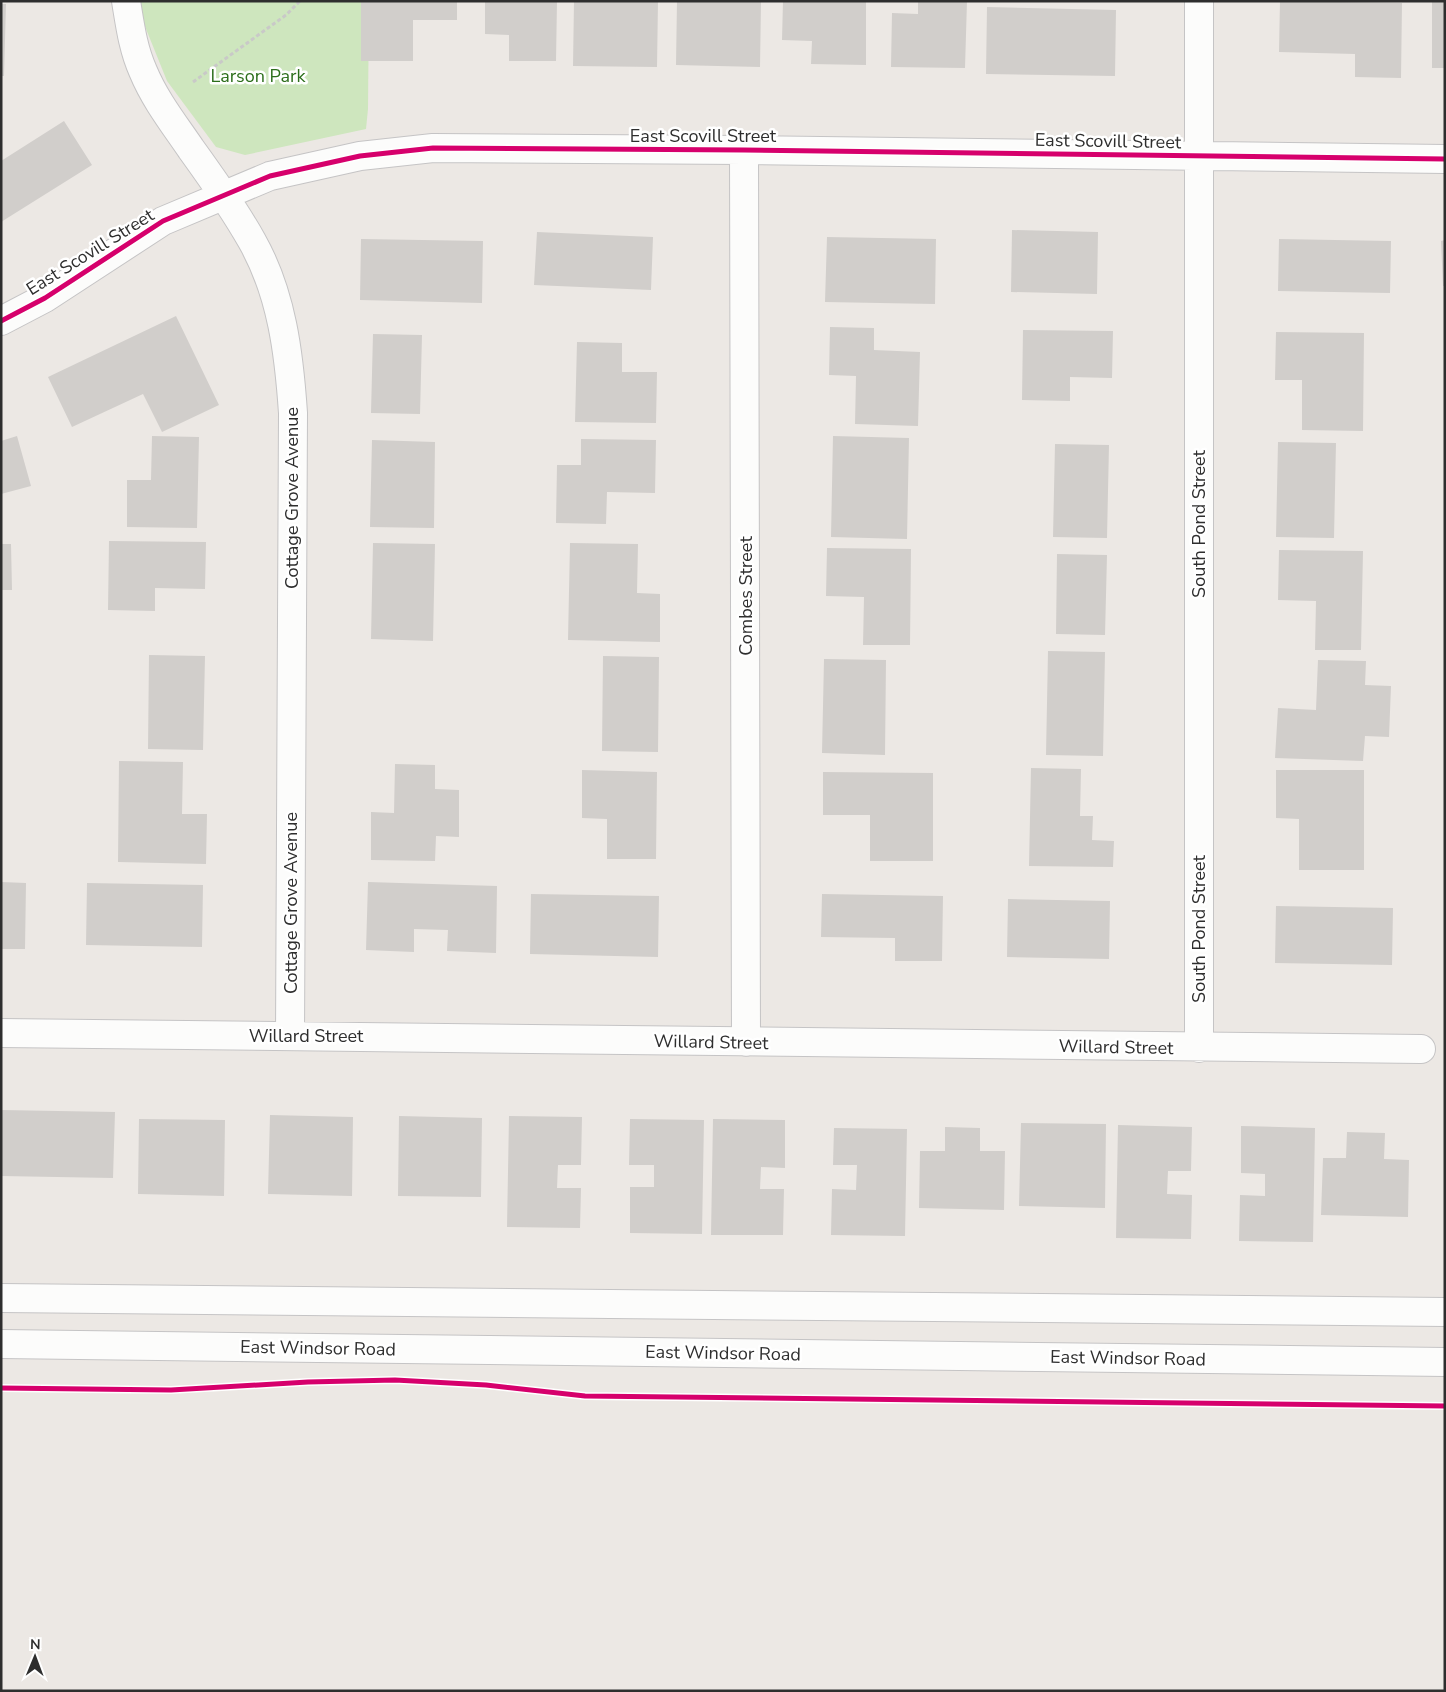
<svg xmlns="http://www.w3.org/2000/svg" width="1446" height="1692" font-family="'Nunito Sans',sans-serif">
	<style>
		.green { fill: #cee6be }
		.building { fill: #d1cecb }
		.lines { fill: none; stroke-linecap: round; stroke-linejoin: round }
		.minor-casing { stroke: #c5c4c5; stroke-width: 30 }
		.secondary-casing { stroke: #c5c4c5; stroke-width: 30 }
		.path { stroke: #c9c9c8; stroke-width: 3; stroke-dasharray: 4 2.5; stroke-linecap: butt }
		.minor { stroke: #fcfcfb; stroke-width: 28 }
		.secondary { stroke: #fcfcfb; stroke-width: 28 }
		.cycleway-casing { stroke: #fff; stroke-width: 8 }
		.cycleway { stroke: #d6006c; stroke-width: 5 }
		.labels { text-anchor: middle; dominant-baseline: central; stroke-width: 5; stroke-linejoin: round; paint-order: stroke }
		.park-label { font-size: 18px; fill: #2c6e1b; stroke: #fff }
		.street-label { font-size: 18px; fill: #2e2e2e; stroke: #fff }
	</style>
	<rect width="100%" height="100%" fill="#ece8e4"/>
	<!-- green -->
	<path class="green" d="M139,1H369L368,109L366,129L245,155L216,147L167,81L142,19Z"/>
	<!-- building -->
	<path class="building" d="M361,1H457V20H413V61H361Z
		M485,1H557L556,61H509V35L485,34Z
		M574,1H658L657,67L573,66Z
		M677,1H761L760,67L676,65Z
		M783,1H866V65L811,64L812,41L782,40Z
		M918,1H967L965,68L891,67L892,13L918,14Z
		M1280,1L1402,3L1401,78L1355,77V54L1279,52Z
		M1432,1H1445V68H1432Z
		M1,4H6L4,76H1Z
		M987,7L1116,10L1115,76L986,74Z
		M64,121L92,165L1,222V161Z
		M1012,230L1098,232L1097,294L1011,292Z
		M537,232L653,237L651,290L534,285Z
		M827,237L936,239L935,304L825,302Z
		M361,239L483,241L482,303L360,300Z
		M1279,239L1391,241L1390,293L1278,291Z
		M1445,240V286H1443L1441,241Z
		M176,316L219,405L162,432L143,394L72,427L48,377Z
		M830,327L874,328V350L920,352L918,426L855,424L856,376L829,375Z
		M1023,330L1113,331L1112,378L1070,377V401L1022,400Z
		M1276,332L1364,333L1363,431L1302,430V380H1275Z
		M373,334L422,335L420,414L371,413Z
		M577,342L622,343V372H657L656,423L575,422Z
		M17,436L31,486L1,494V441Z
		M152,436L199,437L197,528L127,527V480H151Z
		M833,436L909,438L907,539L831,537Z
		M581,439L656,440L655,493L607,492L606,524L556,523L557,465H581Z
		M372,440L435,442L434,528L370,527Z
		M1278,442L1336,443L1334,538L1276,537Z
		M1055,444L1109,445L1107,538L1053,537Z
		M109,541L206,542L205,589L155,588V611L108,610Z
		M373,543L435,544L433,641L371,639Z
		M570,543L638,544L637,593L660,594V642L568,640Z
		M1,544H11L12,590H1Z
		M827,548L911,549L910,645H863L864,597L826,596Z
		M1279,550L1363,551L1361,650H1315L1316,601L1278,600Z
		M1057,554L1107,555L1105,635L1056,634Z
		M1048,651L1105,652L1103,756L1046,755Z
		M149,655L205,656L203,750L148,749Z
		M603,656L659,657L658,752L602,751Z
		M824,659L886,660L885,755L822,753Z
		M1318,660L1366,661L1365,685L1391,686L1389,737L1365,736L1363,761L1275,758L1278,708L1316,710Z
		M119,761L183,762L182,814H207L206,864L118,862Z
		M395,764L435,765V789L459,790V837L436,836L435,861L371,860V812L394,813Z
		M1031,768L1081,769L1080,816H1093L1092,840L1114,841L1113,867L1029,866Z
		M582,770L657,772L656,859H607V819L582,818Z
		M1276,770H1364V870H1299V819L1276,818Z
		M823,772L933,773V861H870V815H823Z
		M1,882L26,883L25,949H1Z
		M368,882L497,886L496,953L447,951L448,930L414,929V952L366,950Z
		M87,883L203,885L202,947L86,945Z
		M531,894L659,896L658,957L530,954Z
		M822,894L943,896L942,961H895V938L821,937Z
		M1008,899L1110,901L1109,959L1007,957Z
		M1276,906L1393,908L1392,965L1275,963Z
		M1,1110L115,1112L113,1178L1,1176Z
		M270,1115L353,1117L352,1196L268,1194Z
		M399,1116L482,1118L481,1197L398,1196Z
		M509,1116L582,1117L581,1165H558L557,1188H581L580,1228L507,1227Z
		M139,1119L225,1120L224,1196L138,1194Z
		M630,1119L704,1120L702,1234L630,1233V1187H654V1165H629Z
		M713,1119L785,1120V1168L761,1167L760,1189H784L783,1235H711Z
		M1021,1123L1106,1124L1105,1208L1019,1206Z
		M1118,1125L1192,1127L1191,1171H1168L1167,1194L1192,1195L1191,1239L1116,1238Z
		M1241,1126L1315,1128L1313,1242L1239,1241L1240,1195L1265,1196V1174L1241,1173Z
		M945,1127L980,1128V1151H1005L1004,1210L919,1208L920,1151H945Z
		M834,1128L907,1129L905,1236L831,1235L832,1189L856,1190L857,1165H833Z
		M1347,1132L1385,1133L1384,1159L1409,1160L1408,1217L1321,1215L1323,1158H1346Z"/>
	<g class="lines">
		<defs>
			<path id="minor" d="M126,1C130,25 133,49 143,71C155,100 174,124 191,149C212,178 234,209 252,241C282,294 289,354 293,413L290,1036
				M1199,1V1048
				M744,150L746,1042
				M1,321L45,298L163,221L270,176L360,156L433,148L744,150L1445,159
				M1,1033L1421,1049"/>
			<path id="secondary" d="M1,1298L1445,1312
				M1,1344L1445,1362"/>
		</defs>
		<!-- minor casing -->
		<use href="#minor" class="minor-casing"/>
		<!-- secondary casing -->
		<use href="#secondary" class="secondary-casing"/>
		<!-- path -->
		<path class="path" d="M193,82L286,15L300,1"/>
		<!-- minor -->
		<use href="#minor" class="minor"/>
		<!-- secondary -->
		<use href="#secondary" class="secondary"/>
		<defs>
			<path id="cycleway" d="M1,321L45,298L163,221L270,176L360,156L433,148L744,150L1445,159
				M1,1388L171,1390L308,1382L395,1380L486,1385L585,1396L1445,1406"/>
		</defs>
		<!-- cycleway casing -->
		<use href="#cycleway" class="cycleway-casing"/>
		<!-- cycleway -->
		<use href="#cycleway" class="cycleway"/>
	</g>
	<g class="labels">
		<!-- park labels -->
		<g class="park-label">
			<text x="258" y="76">Larson Park</text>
		</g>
		<!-- street labels -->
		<g class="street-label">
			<text x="703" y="136">East Scovill Street</text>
			<text transform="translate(1108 141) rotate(1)">East Scovill Street</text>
			<text transform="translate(90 252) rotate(-32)">East Scovill Street</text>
			<text transform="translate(292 498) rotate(-90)">Cottage Grove Avenue</text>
			<text transform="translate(1199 524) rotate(-90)">South Pond Street</text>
			<text transform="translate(746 596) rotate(-90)">Combes Street</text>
			<text transform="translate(291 903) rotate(-90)">Cottage Grove Avenue</text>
			<text transform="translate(1199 929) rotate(-90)">South Pond Street</text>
			<text x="306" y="1036">Willard Street</text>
			<text transform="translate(711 1042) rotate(1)">Willard Street</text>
			<text transform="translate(1116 1047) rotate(1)">Willard Street</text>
			<text transform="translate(318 1348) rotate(1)">East Windsor Road</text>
			<text transform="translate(723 1353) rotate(1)">East Windsor Road</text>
			<text transform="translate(1128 1358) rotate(1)">East Windsor Road</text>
		</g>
	</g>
	<!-- border -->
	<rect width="1446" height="1692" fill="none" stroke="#2e2e2e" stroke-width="5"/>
	<!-- north arrow -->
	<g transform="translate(35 1657) rotate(1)" stroke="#ffffff" stroke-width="4" paint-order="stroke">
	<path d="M0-4L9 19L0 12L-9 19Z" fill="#2e2e2e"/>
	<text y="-8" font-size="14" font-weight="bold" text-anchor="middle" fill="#2e2e2e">N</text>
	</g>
</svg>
